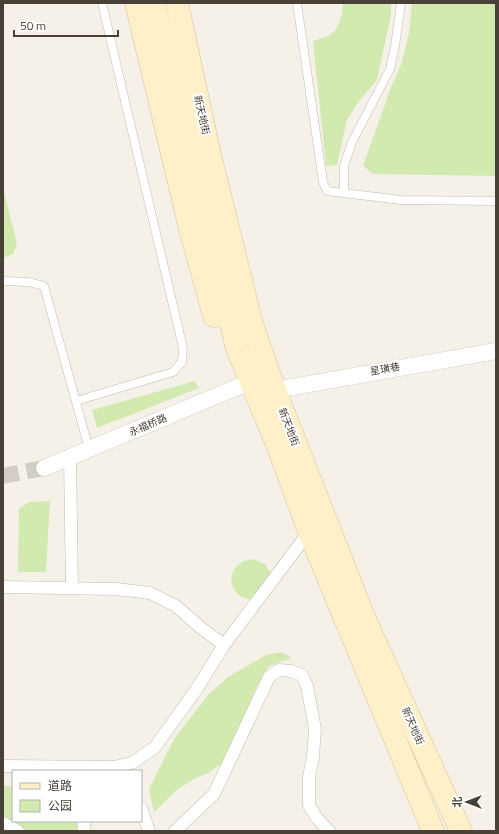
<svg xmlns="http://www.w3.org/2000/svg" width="499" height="834" font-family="'Titillium Web','Noto Sans SC',sans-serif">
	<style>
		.green { fill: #d2eab0 }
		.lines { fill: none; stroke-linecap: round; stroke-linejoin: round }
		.minor-tunnel { stroke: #d3cec5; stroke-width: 16; stroke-dasharray: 16 8; stroke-linecap: butt }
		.service-casing { stroke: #c4bbae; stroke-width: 9 }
		.pedestrian-casing { stroke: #c4bbae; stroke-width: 13 }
		.minor-casing { stroke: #c4bbae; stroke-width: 17 }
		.secondary-casing { stroke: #d6c497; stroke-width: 23 }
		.service { stroke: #fff; stroke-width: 8 }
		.pedestrian { stroke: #fff; stroke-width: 12 }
		.minor { stroke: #fff; stroke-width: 16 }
		.secondary { stroke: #fff0c9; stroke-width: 22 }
		.labels { text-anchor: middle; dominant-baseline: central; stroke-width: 4; stroke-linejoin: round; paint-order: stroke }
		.street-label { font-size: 10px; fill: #494137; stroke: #fff }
	</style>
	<rect width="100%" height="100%" fill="#f5f1e9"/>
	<!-- green -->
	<path class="green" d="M343,3H391V15L377,80L360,100L347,120L337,165L326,166L313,41C318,39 323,38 328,36C340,31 342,14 343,3Z
		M412,3H496V176L373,174L363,166L391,87L401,65L409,33Z
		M3,188L17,244L13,254L3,258Z
		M195,381L199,388L97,428L92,410Z
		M50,501L46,572H18L19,509L29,502Z
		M253,559L265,564L272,575L254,600C225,599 223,562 253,559Z
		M281,652L292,658L269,666L257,686L242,722L221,764L208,773L194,779L178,789L154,812L149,789L174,739L208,695L228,677L266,655Z
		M3,785L13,787V821H77V831H19L3,820Z"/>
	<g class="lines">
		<!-- minor-tunnel -->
		<path class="minor-tunnel" d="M3,476L44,468"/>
		<defs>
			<path id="service" d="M297,3L323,182L327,191L401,200L496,201
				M344,193V166L352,142L390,69L395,46L401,3
				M3,281L29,282L44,286L89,449
				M76,401L173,372L182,362L183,348L102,3"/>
			<path id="pedestrian" d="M70,457L72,588
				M3,587L116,589L150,593L176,606L201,628L224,645L309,532
				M3,766L115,767L134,762L155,747L196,690L224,645
				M141,808L149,831
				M3,823L18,831
				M84,831V821
				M175,831L214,794L269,677L279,670L291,671L302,675L307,686L315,729L313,757L309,777V805L316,817L329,831"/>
			<path id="minor" d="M275,390L496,351
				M44,468L240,386L252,385"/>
			<path id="secondary" d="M136,3L190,229L214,316
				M154,3L237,349L277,444L309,532L433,831
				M177,3L211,159L252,324L275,390L364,617L461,831"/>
		</defs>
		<!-- service casing -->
		<use href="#service" class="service-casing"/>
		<!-- pedestrian casing -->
		<use href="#pedestrian" class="pedestrian-casing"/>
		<!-- minor casing -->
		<use href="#minor" class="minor-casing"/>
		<!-- secondary casing -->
		<use href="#secondary" class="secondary-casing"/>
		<!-- service -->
		<use href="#service" class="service"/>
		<!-- pedestrian -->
		<use href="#pedestrian" class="pedestrian"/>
		<!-- minor -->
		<use href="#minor" class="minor"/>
		<!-- secondary -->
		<use href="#secondary" class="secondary"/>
	</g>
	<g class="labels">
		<!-- street labels -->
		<g class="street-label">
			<text transform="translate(202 115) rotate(77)">新天地街</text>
			<text transform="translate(385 369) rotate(-10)">星璜巷</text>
			<text transform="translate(148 425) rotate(-23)">永福桥路</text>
			<text transform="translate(289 427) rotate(69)">新天地街</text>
			<text transform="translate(413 726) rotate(66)">新天地街</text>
		</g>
	</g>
	<!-- border -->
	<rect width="499" height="834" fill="none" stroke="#494137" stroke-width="8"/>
	<!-- legend -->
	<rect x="12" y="770" width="130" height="52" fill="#ffffff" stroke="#b6b3af"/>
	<rect x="20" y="783" width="20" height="6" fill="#fff0c9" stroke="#b6b3af"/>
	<text x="48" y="790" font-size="12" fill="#494137">道路</text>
	<rect x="20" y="800" width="20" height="12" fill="#d2eab0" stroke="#b6b3af"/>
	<text x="48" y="810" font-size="12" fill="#494137">公园</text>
	<!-- north arrow -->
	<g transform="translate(467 802) rotate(270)" stroke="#ffffff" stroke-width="3" paint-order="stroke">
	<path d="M0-3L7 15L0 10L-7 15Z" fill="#494137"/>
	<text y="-6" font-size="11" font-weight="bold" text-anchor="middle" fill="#494137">北</text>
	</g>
	<!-- scale -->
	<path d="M14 30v6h104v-6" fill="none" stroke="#494137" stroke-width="2"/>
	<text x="20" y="30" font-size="12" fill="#494137" stroke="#ffffff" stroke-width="3" paint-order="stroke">50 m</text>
</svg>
